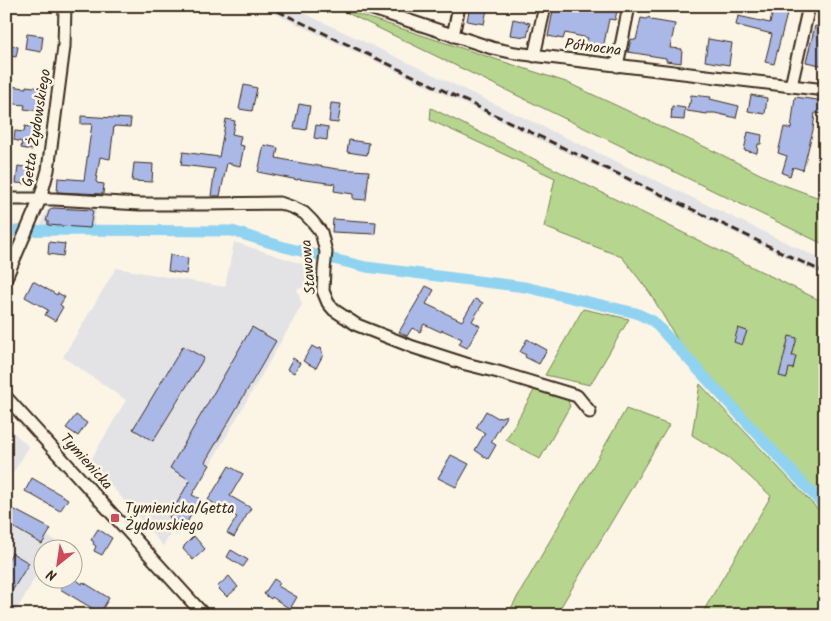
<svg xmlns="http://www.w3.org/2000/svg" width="831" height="621" font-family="Kalam,sans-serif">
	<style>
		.built { fill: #e3e3e6 }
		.green { fill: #b6d58e; stroke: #788056 }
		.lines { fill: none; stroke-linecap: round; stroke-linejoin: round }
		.canal { stroke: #90d3f1; stroke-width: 11 }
		.building { fill: #aab8e8; stroke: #3b2a1e }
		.minor-casing { stroke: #3b2a1e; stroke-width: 15 }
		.minor { stroke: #fcf5e5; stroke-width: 11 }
		.rail { stroke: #3b2a1e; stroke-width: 3; stroke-dasharray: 8 4; stroke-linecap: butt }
		.poi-dot { fill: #d1495b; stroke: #fcf5e5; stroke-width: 2 }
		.labels { text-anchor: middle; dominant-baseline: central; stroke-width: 5; stroke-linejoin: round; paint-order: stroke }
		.street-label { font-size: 15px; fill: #3b2a1e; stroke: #fcf5e5 }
		.poi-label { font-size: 15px; fill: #3b2a1e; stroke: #fcf5e5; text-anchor: start }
	</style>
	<rect width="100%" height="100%" fill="#fcf5e5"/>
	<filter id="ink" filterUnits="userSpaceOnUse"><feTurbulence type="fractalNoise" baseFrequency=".02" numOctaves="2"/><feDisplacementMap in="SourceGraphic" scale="10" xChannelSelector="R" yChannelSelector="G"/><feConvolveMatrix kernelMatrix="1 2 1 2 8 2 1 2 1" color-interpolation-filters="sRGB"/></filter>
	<g filter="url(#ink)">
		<!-- built -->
		<path class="built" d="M259,6H289L825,261V276Z
			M54,206L96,210L93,229L40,227L46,211Z
			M234,242L315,268L312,286L297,289L302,305L163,546L90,461L126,400L63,357L116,268L225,287Z
			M6,425L29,447L6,484Z
			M6,513L56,541L52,548H42V565L14,615H6Z"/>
		<!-- green -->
		<path class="green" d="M335,7L566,82L720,154L778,183L825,200V245Z
			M431,108L825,303V502L689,356L678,341L650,293L622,257L544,227L555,178L430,120Z
			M583,309L629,319L590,385L545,375Z
			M700,384L825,517V615H701L771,496L729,458L692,435Z
			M536,387L567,399L570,406L540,459L506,440Z
			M626,409L669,425L556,615H507Z"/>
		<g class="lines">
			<!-- canal -->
			<path class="canal" d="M6,232L16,231L54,230L232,231L284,247L366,267L525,287L636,313L653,321L825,507"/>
		</g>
		<!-- building -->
		<path class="building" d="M470,6L487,9L484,24L467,21Z
			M554,6H582L600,10V6H618L615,20L609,19L603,48L586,44L588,38L565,33L563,39L548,36Z
			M773,11L787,14L774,64L765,62L772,34L736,25L738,16L770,23Z
			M649,17L651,20L675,24L670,48L682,49L681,63L666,61V58L628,52L631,39L636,40L641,18L646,19Z
			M513,19L530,23L527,37L510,35Z
			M815,26L825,28V44L822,55L825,56V66L806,62Z
			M27,34L43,36L41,52L25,49Z
			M708,39L732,43L729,65L705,61Z
			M8,45L18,47L16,57L6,55Z
			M244,85L257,88L252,111L239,109Z
			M9,86L26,88V86L42,88L40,111L24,109L25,105L7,103Z
			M691,95L711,97L710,99L739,106L736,118L715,113H707V114L687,111L689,103H690Z
			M751,95L767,98L765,114L748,111Z
			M795,97L825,101V114L815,113L813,130L803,170L793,167L790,176L782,173L787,156L778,153L784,127L791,129Z
			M331,103L341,104L338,123L329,122Z
			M299,104L310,106L306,130L294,128Z
			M672,106L685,108L684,120L671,119Z
			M81,116L131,119L130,127L114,126L110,159L100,157L96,181L97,183L104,184L103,194L57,192L58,178L84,180L92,124H81Z
			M226,119L235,121L232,134L241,136L239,145L244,146L240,166L227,163L220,196H211L215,169L181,165L183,152L219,157Z
			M316,125L328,127L327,140L314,138Z
			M25,126L35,128L32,150L21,148L22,142L14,140L15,131L24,132Z
			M748,132L762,135L761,144H758L757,153L744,150Z
			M349,140L369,143L367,155L347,152Z
			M264,145L278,148L276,158L301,163L337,169L369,171L366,200L353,199V194L334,191L335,184L298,179V180L258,172Z
			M134,163L153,164L152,182L132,181Z
			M18,166L31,168L28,184L16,183Z
			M53,208L93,210L90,228L48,225V221H46L49,211Z
			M333,219L376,222L375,234L332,232Z
			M49,242L65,244L63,256L48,254Z
			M170,255L188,258L186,274L168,271Z
			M33,281L57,295L58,293L65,297L60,305L63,307L55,321L45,315L48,310L25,297Z
			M426,286L434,290L426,304L462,321L475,299L483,303L472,321L480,326L467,348L459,344L462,339L442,330L441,332L424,324L420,332L412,328L407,336L399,332Z
			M252,327L276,341L205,462L210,465L192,495L200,499L185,526L169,517L190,480L170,468Z
			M738,328L747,331L742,345L734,342Z
			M789,336L797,338L792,356H796L793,369L789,368L787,378L779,376Z
			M527,339L547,350L539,364L525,357L526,355L520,352Z
			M183,346L204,358L153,441L133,429Z
			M312,346L317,349L321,348L323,355L316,368L303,361Z
			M293,358L300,363L294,373L287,369Z
			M486,411L498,418L507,415L491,442L496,445L488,459L475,450L485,433L476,428Z
			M76,415L87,423L78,436L66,428Z
			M451,455L469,464L456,487L438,478Z
			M229,466L243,474L230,496L251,508L234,537L227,533L237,517L208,500Z
			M32,478L68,499L60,511L25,491Z
			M13,509L51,529L42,544L6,523V520Z
			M98,529L112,538L102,555L94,551L96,546L93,544L94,542L91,540Z
			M194,536L205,549L193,560L183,549L184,547V546Z
			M231,550L248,560L243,567L227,557Z
			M12,553L29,563L6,601V564Z
			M229,576L238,587L227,597L217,587Z
			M66,578H74L82,584L83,582L109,598L100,613L60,589Z
			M274,579L280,583L278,586L297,597L290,609L272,597L271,599L264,594Z"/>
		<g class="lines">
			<defs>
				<path id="minor" d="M364,6L492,48L515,53L825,90
					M453,36L459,6
					M534,56L545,6
					M617,66L629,6
					M791,86L809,6
					M6,199H54L140,204H205L280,203L294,208L304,213L312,221L321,232L326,252L324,270L323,291L328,303L334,310L357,325L413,347L466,364L498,372L577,396L590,412
					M6,278L40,199L48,170L64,47L65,6
					M6,397L204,615"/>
			</defs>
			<!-- minor casing -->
			<use href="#minor" class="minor-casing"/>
			<!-- minor -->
			<use href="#minor" class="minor"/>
			<!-- rail -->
			<path class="rail" d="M267,6L825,273"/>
		</g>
	</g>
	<!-- markers -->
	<rect class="poi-dot" x="110" y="513" width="10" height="10" rx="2.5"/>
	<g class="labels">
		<!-- street labels -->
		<g class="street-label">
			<text transform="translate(593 48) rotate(7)">Północna</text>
			<text transform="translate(37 128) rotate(-81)">Getta Żydowskiego</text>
			<text transform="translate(309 267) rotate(-95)">Stawowa</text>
			<text transform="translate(86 462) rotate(48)">Tymienicka</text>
		</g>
		<!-- poi labels -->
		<g class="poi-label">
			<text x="125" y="509">Tymienicka/Getta<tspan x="125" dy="17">Żydowskiego</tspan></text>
		</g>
	</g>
	<!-- margin -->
	<rect width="831" height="621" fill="none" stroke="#fcf5e5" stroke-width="25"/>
	<rect x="12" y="12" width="806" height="596" fill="none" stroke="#3b2a1e" stroke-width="2" filter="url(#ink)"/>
	<!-- north arrow -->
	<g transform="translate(58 564) rotate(210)"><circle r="24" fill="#fcf5e5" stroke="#afa495"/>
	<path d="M0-4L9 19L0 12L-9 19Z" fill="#d1495b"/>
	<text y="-8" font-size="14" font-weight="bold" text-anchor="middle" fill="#3b2a1e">N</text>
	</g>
</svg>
